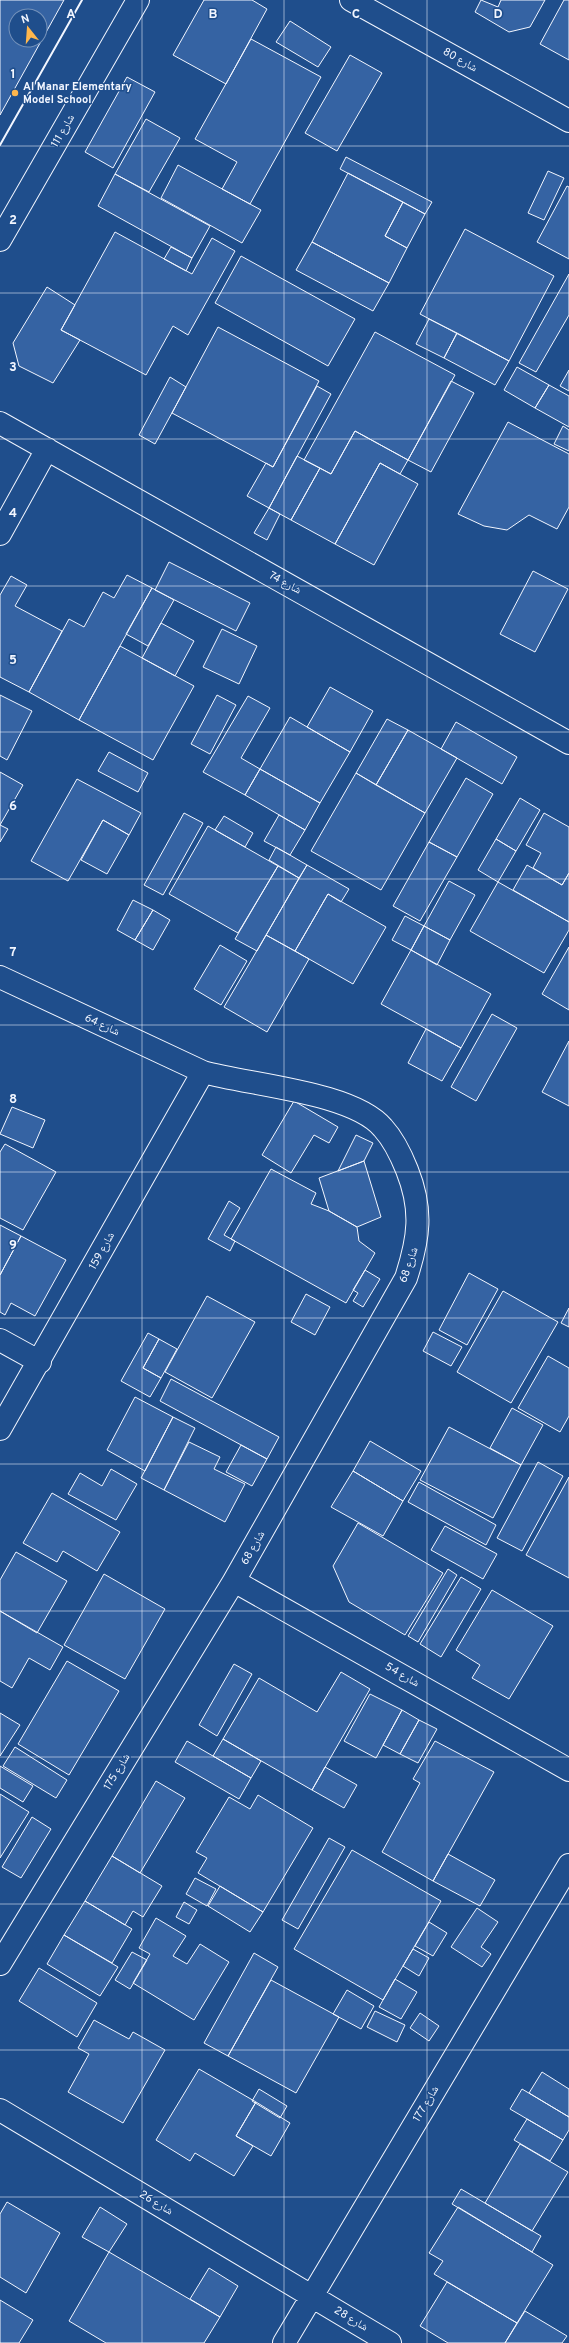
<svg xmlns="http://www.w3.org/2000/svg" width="569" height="2343" font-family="Overpass,'Noto Naskh Arabic',sans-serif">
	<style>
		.building { fill: #3563a3; stroke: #f2f6ff; fill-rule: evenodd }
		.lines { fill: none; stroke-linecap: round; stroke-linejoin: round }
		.minor-casing { stroke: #f2f6ff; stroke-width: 24 }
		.minor { stroke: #1f4e8c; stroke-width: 22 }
		.wall { stroke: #f2f6ff; stroke-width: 2 }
		.grid { fill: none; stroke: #f2f6ff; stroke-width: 1; stroke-opacity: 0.55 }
		.poi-dot { fill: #ffb74d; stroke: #1f4e8c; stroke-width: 1.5 }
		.labels { text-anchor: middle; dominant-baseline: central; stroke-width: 3; stroke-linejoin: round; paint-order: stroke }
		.street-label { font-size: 11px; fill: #f2f6ff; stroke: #1f4e8c }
		.poi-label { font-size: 11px; font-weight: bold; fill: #f2f6ff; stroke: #1f4e8c; text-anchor: start }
		.grid-label { font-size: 13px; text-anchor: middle; font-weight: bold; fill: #f2f6ff; stroke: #1f4e8c; stroke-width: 3; stroke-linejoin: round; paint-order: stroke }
	</style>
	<rect width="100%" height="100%" fill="#1f4e8c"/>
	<!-- building -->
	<path class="building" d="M0,0H64L0,115ZM16,16H40V40H16Z
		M204,0H252L267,9L226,84L173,55Z
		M481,0L498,7L501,0H545L530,27L509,32L475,12Z
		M564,0H569V60L540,44Z
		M290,21L331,47L318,67L276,42Z
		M251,39L321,77L250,204L222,189L237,162L195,139Z
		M350,55L382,73L337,151L305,133Z
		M127,77L155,92L113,168L85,152Z
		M146,119L180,138L149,192L115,174Z
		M346,157L432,202L425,214L340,169Z
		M178,165L261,210L242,243L161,198Z
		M548,171L564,178L544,220L528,213Z
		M348,173L403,202L385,236L407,248L389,283L312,242Z
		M115,174L210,226L192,258L98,206Z
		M567,186L569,187V259L537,242Z
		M403,202L425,214L407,248L385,236Z
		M465,229L554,276L509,361L420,314Z
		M115,232L192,274L212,238L235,251L188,335L173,326L146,375L61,330Z
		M312,242L389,283L373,311L296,270Z
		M171,247L192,258L186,271L164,259Z
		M241,256L355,319L328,366L215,303Z
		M569,274V315L536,372L519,363Z
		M47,287L75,305L61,330L80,340L53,383L19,366L13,343Z
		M429,319L457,333L444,358L416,344Z
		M218,327L319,381L273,467L172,413Z
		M375,332L455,375L408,460L355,431L331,474L304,460Z
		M457,333L509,361L495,385L444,358Z
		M517,367L549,385L535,408L504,390Z
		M569,370V391L560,386Z
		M170,377L186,387L155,444L139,435Z
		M451,381L474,393L431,472L408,460Z
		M549,385L569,396V427L535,408Z
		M317,386L331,394L269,508L247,496L266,463L273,467Z
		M508,422L569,454V507L557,529L529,515L507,530L484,526L458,514Z
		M563,426L569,430V451L554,444Z
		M355,431L408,460L400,474L380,463L335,544L291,520L320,468L331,474Z
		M297,456L320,468L291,520L269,508Z
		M380,463L418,484L374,565L335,544Z
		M269,508L280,514L267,540L254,533Z
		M169,562L250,603L236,631L155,590Z
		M533,571L568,589L535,652L500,634Z
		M127,575L152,588L79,720L29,692L69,619L84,627L103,592L114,598Z
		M11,576L27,585L15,606L62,631L29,692L0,677V595Z
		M152,588L174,600L148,646L126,634Z
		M161,623L194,641L175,676L142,658Z
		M222,629L257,646L239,684L203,667Z
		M120,646L194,686L153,760L79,720Z
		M330,687L373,711L350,752L307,727Z
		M0,695L32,711L7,760L0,756Z
		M217,695L236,705L210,754L191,744Z
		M248,696L270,708L241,758L260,769L245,795L203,772Z
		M290,717L350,752L320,803L260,769Z
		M387,719L408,730L376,785L356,773Z
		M456,722L517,757L502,784L441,749Z
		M408,730L457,758L425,813L376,785Z
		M109,752L148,773L138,792L98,771Z
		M260,769L320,803L305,830L245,795Z
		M0,772L23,785L0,825L8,829L0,842Z
		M356,773L425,813L381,890L311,851Z
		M466,778L493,794L457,857L429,842Z
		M77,779L141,813L129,835L103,820L68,881L31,861Z
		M520,798L540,810L516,851L496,839Z
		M184,813L203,823L163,895L144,885Z
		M544,813L569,827V873L562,885L533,868L541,853L526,845Z
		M279,815L305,830L290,855L264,841Z
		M224,816L253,833L245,847L215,830Z
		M103,820L129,835L107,874L81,860Z
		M208,826L278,866L238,933L169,894Z
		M496,839L516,851L498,882L478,870Z
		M429,842L457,857L420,921L393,906Z
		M276,847L307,865L299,878L269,860Z
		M307,865L349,889L341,902L328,894L295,951L266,935Z
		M527,865L562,885L569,873V922L513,890Z
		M278,866L299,878L257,951L235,939Z
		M449,881L475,895L450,940L424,926Z
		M498,882L569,922V930L544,973L470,931Z
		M328,894L386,927L353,984L295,951Z
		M133,900L153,910L135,940L117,930Z
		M153,910L170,920L153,950L135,940Z
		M405,916L424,926L411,950L392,940Z
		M424,926L450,940L437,965L411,950Z
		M266,935L309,959L267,1032L224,1007Z
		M220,945L247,961L221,1005L194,989Z
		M569,947V1010L542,994Z
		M411,950L491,994L461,1048L381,1004Z
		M492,1014L517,1028L476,1101L451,1087Z
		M426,1029L461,1048L442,1081L408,1063Z
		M569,1041V1106L542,1092Z
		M294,1101L338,1127L329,1143L314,1135L291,1173L262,1155Z
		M12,1107L45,1120L33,1148L0,1134Z
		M356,1135L373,1143L364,1161L338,1171Z
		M5,1144L56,1172L23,1230L0,1218V1152Z
		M364,1161L381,1217L357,1227L329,1211L319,1178Z
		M271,1169L316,1193L311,1204L329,1211L357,1227L359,1241L375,1253L346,1303L231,1239Z
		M229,1201L240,1208L224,1235L235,1241L230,1251L208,1239Z
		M0,1225L21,1236L0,1275Z
		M21,1236L66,1260L35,1316L11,1303L5,1315L0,1312V1275Z
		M365,1270L380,1279L363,1307L353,1301L358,1293L353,1290Z
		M469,1273L498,1289L467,1345L439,1330Z
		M503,1291L558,1322L511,1403L457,1372Z
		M306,1294L330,1307L315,1335L291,1322Z
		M207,1296L255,1322L212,1398L165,1372Z
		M569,1308V1327L561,1323Z
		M433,1332L462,1347L451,1366L423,1351Z
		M148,1333L159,1339L143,1368L161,1378L150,1397L121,1381Z
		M159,1339L177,1349L161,1378L143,1368Z
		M548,1356L569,1368V1416L560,1432L518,1408Z
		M171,1379L279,1437L267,1459L160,1401Z
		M135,1397L173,1417L145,1471L107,1450Z
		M512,1408L543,1425L521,1465L490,1448Z
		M173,1417L195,1428L164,1490L141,1478Z
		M449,1427L521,1465L493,1518L420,1480Z
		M370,1441L421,1471L403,1501L353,1471Z
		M189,1442L220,1457L214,1469L245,1484L225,1522L164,1490Z
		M241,1445L267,1459L252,1486L226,1472Z
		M538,1462L563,1476L522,1551L497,1538Z
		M111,1469L137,1484L116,1520L68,1494L80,1473L102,1486Z
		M353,1471L403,1501L383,1536L331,1507Z
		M569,1477V1578L526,1555Z
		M419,1482L496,1525L486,1545L408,1502Z
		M52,1493L120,1532L97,1571L63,1551L57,1562L23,1543Z
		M358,1523L443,1573L405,1635L349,1602L333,1566Z
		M445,1526L497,1554L483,1579L431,1550Z
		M16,1552L67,1581L37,1633L0,1611V1580Z
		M448,1569L457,1575L418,1642L408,1636Z
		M104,1574L165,1609L125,1679L64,1645Z
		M461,1577L481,1589L441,1657L420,1644Z
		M492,1590L553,1626L509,1699L472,1678L480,1665L456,1650Z
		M0,1611L63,1647L50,1670L29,1658L12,1688L0,1681Z
		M67,1661L119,1691L69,1775L18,1744Z
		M234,1664L252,1674L217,1736L199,1725Z
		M341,1672L370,1689L312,1790L223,1739L259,1678L317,1712Z
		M370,1694L402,1710L376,1758L344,1741Z
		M402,1710L419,1720L400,1754L383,1745Z
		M0,1713L20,1725L0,1756Z
		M419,1720L437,1729L418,1763L400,1754Z
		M223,1739L261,1761L251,1778L213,1756Z
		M187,1741L251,1778L239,1799L175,1762Z
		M435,1741L494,1772L433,1881L382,1852L420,1783L413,1779Z
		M15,1747L67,1780L56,1798L3,1766Z
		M0,1766L33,1786L23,1802L0,1788Z
		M325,1767L357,1785L344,1808L312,1790Z
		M156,1781L185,1798L140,1873L112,1856Z
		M0,1794L29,1812L0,1858Z
		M258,1795L313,1828L263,1912L198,1873L207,1858L196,1852L229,1797L250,1809Z
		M32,1817L51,1829L21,1878L2,1867Z
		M329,1838L345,1847L298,1929L282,1920Z
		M352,1850L441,1901L383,2000L294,1949Z
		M448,1854L495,1880L480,1906L433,1881Z
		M112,1856L162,1886L143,1917L133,1911L125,1925L85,1901Z
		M195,1878L216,1889L207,1906L186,1894Z
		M220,1886L263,1912L250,1932L208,1906Z
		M85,1901L132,1929L112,1963L64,1935Z
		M184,1902L197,1910L189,1924L176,1917Z
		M477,1908L498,1922L481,1947L491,1954L482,1967L451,1947Z
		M156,1918L186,1936L173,1956L187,1964L200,1944L229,1962L194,2020L133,1983L150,1954L139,1948Z
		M429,1922L447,1933L433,1956L415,1946Z
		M64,1935L118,1967L100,1996L47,1964Z
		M413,1949L429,1958L419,1976L403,1966Z
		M132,1952L147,1960L130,1989L115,1980Z
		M254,1953L278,1967L228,2056L204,2043Z
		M39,1968L97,2003L77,2037L19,2001Z
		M395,1979L417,1992L401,2019L379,2007Z
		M271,1980L339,2017L296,2093L228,2056Z
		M347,1990L374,2006L361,2029L333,2014Z
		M375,2011L405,2025L397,2042L367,2027Z
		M420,2013L439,2026L429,2041L410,2028Z
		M94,2020L129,2039L133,2032L165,2050L123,2123L68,2092L89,2054L78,2048Z
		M199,2069L256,2102L236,2136L253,2146L234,2176L195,2153L190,2161L156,2140Z
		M542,2072L569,2089V2117L529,2093Z
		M259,2089L287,2106L280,2118L252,2101Z
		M522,2089L569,2117V2130L563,2140L510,2109Z
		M256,2102L290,2123L271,2156L236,2136Z
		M527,2119L563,2140L550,2161L514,2140Z
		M520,2144L568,2172L532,2231L485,2203Z
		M461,2189L541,2236L532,2252L452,2204Z
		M7,2202L60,2233L26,2293L0,2277V2214Z
		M100,2207L127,2224L109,2252L82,2237Z
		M458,2207L553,2265L517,2323L434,2274L443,2261L429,2253Z
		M109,2252L220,2317L204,2343H106L69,2321Z
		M209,2268L238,2286L220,2317L190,2299Z
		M447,2282L517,2323L505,2343H448L420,2326Z
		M0,2300L33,2320L19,2343H0Z
		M525,2311L567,2336L562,2343H505Z"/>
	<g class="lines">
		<defs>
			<path id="minor" d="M351,0L569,121
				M0,240L138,0
				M0,423L569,743
				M0,534L47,449
				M0,977L203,1072C249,1085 353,1092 383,1128C394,1140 401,1155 407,1170C423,1210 419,1238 406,1278L234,1581L0,1964
				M0,1340L40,1362
				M0,1429L203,1072
				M234,1581L569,1770
				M0,2110L390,2343
				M284,2343L569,1865"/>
		</defs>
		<!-- minor casing -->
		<use href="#minor" class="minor-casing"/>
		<!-- minor -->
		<use href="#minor" class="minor"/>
		<!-- wall -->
		<path class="wall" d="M0,145L82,0"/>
	</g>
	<!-- grid -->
	<path class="grid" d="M142,0V2343M284,0V2343M427,0V2343M0,146H569M0,293H569M0,439H569M0,586H569M0,732H569M0,879H569M0,1025H569M0,1172H569M0,1318H569M0,1464H569M0,1611H569M0,1757H569M0,1904H569M0,2050H569M0,2197H569"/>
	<!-- markers -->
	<circle class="poi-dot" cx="15" cy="93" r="4"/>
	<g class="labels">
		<!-- street labels -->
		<g class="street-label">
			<text transform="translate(460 60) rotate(29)">شارع 80</text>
			<text transform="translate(63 131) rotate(-60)">شارع 111</text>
			<text transform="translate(285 583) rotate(29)">شارع 74</text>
			<text transform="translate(102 1025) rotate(25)">شارع 64</text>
			<text transform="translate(102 1251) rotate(-61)">شارع 159</text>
			<text transform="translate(409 1265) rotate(-71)">شارع 68</text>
			<text transform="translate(253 1548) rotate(-60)">شارع 68</text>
			<text transform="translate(402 1675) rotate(30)">شارع 54</text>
			<text transform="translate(117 1772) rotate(-59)">شارع 175</text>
			<text transform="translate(426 2104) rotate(-59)">شارع 177</text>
			<text transform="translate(156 2203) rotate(31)">شارع 26</text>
			<text transform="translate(351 2319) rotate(31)">شارع 28</text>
		</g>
		<!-- poi labels -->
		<g class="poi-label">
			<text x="23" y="87">Al Manar Elementary<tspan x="23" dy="13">Model School</tspan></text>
		</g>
	</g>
	<g class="grid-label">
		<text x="71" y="18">A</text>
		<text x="213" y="18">B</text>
		<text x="356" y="18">C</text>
		<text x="498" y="18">D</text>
		<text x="13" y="78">1</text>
		<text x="13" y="224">2</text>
		<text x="13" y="371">3</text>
		<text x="13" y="517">4</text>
		<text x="13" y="664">5</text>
		<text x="13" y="810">6</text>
		<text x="13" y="956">7</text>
		<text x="13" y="1103">8</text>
		<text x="13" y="1249">9</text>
	</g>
	<!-- north arrow -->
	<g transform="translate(28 28) rotate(343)"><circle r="19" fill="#1f4e8c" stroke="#7391ba"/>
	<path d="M0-3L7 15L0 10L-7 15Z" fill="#ffb74d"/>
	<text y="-6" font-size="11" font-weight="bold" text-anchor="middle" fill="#f2f6ff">N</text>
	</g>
</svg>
